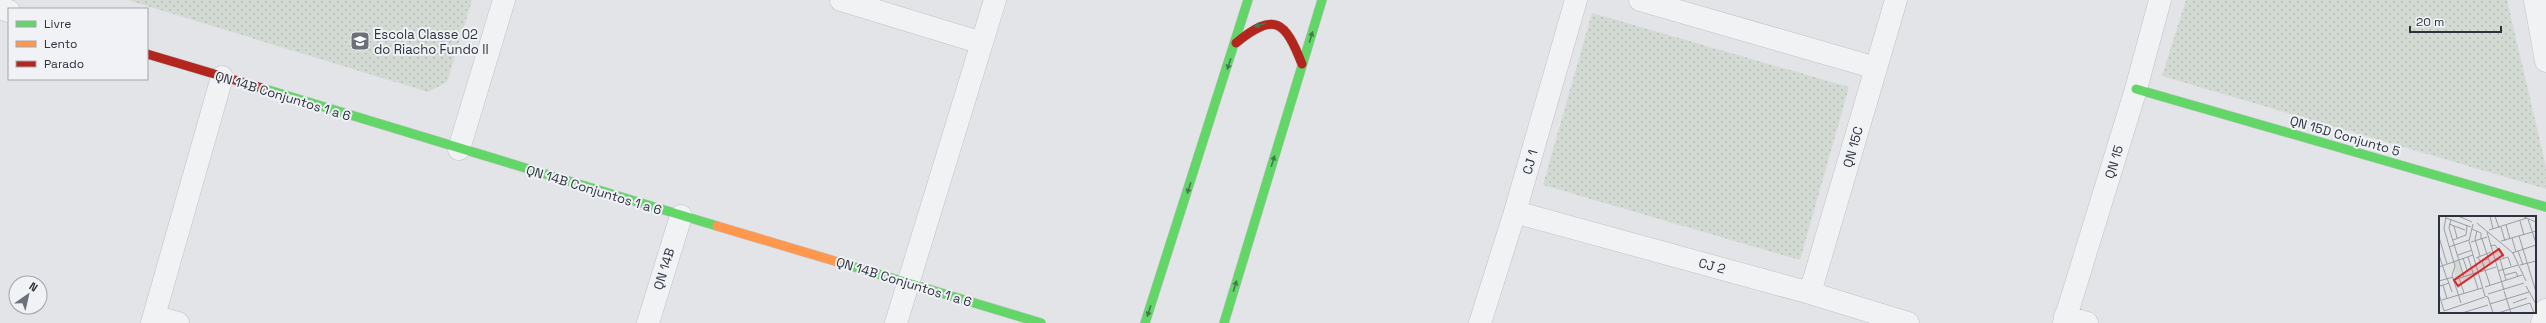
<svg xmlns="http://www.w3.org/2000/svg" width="2546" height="323" font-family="'Space Grotesk',sans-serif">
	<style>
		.park { fill: url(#park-dots) }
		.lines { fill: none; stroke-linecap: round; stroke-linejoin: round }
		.street-casing { stroke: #c1c2c5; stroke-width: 23 }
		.fast-casing { stroke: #c1c2c5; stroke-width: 10 }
		.slow-casing { stroke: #c1c2c5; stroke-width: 10 }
		.jam-casing { stroke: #c1c2c5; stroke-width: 10 }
		.street { stroke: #f1f2f4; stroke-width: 22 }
		.fast { stroke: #63d668; stroke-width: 9 }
		.slow { stroke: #ff974d; stroke-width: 9 }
		.jam { stroke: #b3261e; stroke-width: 9 }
		.oneway { fill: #447c51 }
		.labels { text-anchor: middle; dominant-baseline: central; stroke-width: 4; stroke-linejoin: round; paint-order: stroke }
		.poi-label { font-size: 13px; fill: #2b323e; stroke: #f0f2f6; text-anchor: start }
		.street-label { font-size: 13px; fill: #2b323e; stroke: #f0f2f6 }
		.inset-road { fill: none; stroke: #999da3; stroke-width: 1 }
		.view { fill: #d62828; fill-opacity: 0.15; stroke: #d62828; stroke-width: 2 }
		.inset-edge { fill: none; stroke: #2b323e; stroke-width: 2 }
	</style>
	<defs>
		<pattern id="park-dots" width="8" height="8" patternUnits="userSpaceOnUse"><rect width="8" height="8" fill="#d3dad3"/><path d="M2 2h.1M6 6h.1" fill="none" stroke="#b5bcb6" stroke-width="1.8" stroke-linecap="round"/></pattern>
	</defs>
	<rect width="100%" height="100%" fill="#e2e4e7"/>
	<!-- park -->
	<path class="park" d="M128,0H472L447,82L428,92Z
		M2186,0H2507L2546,167V189L2162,76Z
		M1592,13L1849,87L1800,260L1543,185Z"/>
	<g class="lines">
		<defs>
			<path id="street" d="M841,0L982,43
				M1640,0L1876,68
				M2535,0L2546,61
				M0,8L9,11
				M459,149L504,0
				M1515,212L1810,293L1908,323
				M1810,293L1896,0
				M154,316L178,323
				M2065,316L2087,323
				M152,323L222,77
				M648,323L681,216
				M896,323L995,0
				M1480,323L1515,212L1576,0
				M2064,323L2136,89L2160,0
				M2542,323L2546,310"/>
			<path id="fast" d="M265,89L717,226
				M2136,89L2546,207
				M848,265L1041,323
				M1145,323L1248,0
				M1224,323L1322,0"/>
			<path id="slow" d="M717,226L848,265"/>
			<path id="jam" d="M1236,43C1275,11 1285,21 1302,64
				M147,54L265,89"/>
		</defs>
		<!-- street casing -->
		<use href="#street" class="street-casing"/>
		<!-- fast casing -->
		<use href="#fast" class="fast-casing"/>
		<!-- slow casing -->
		<use href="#slow" class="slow-casing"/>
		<!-- jam casing -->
		<use href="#jam" class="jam-casing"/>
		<!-- street -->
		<use href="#street" class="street"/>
		<!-- fast -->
		<use href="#fast" class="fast"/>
		<!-- slow -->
		<use href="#slow" class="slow"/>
		<!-- jam -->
		<use href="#jam" class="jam"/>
	</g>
	<!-- one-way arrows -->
	<defs><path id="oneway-solid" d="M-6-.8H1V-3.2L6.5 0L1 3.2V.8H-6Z"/></defs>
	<g class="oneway">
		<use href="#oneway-solid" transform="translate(1260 25) rotate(162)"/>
		<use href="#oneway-solid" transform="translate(1311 37) rotate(-73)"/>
		<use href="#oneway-solid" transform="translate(1229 64) rotate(108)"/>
		<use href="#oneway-solid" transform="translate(1273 161) rotate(-73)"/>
		<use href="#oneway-solid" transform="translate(1189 188) rotate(108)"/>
		<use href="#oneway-solid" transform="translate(1235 286) rotate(-73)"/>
		<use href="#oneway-solid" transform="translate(1149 311) rotate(108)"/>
	</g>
	<!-- icons -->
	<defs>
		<symbol id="school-square" viewBox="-11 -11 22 22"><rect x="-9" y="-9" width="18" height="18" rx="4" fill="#6b7079" stroke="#f0f2f6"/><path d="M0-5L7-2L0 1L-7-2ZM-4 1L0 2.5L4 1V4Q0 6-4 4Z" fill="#fff"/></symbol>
	</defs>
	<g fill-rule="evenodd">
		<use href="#school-square" x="349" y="30" width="22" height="22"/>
	</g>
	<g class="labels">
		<!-- poi labels -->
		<g class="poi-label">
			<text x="374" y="34">Escola Classe 02<tspan x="374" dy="15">do Riacho Fundo II</tspan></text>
		</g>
		<!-- street labels -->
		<g class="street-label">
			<text transform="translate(283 96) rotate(17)">QN 14B Conjuntos 1 a 6</text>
			<text transform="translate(2345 136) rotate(16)">QN 15D Conjunto 5</text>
			<text transform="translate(1853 147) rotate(-74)">QN 15C</text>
			<text transform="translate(1530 162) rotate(-74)">CJ 1</text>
			<text transform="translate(2114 162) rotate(-73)">QN 15</text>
			<text transform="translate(594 190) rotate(17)">QN 14B Conjuntos 1 a 6</text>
			<text transform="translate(1712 266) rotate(15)">CJ 2</text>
			<text transform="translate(664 269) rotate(-73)">QN 14B</text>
			<text transform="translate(904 282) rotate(17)">QN 14B Conjuntos 1 a 6</text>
		</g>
	</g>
	<!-- overview -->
	<g transform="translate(2439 216)">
		<rect width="97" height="97" fill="#e2e4e7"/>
		<path d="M19,44L24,60L16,63L15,45Z" fill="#d3dad3"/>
		<path class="inset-road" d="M7,0L5,13L16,50L13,59L22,87M19,0L33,6M51,0L54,13M56,0L60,12M83,0L97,6M7,2L32,11M12,3L10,12L25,61M89,3L97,27M81,5L85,19M38,7L74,37L87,65M10,8L26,14M34,8L30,25L46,80L49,81M67,9L71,23M15,10L18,22M62,11L66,25M33,13L42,17V23M50,14L88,2M38,15L36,23L41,40M48,16L65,74M80,20L97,76M0,21L8,48M73,22L77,36M43,23L51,47M14,24L27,19L28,9M62,25L97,15M32,26L48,21M51,30L56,29L65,42M10,31L30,24M79,35L84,49M73,37L97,29M0,39L8,63M19,39L33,34M29,41L39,73M39,41L41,45L49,43M24,42L28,54M37,42L52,36M61,43L67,64M43,45L51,69M56,45L69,41L72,50M81,49L97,45M0,51L34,39M59,55L79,49M41,56L57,51M66,59L77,56L79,61M8,62L13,76M20,62L25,77M15,64L39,56M0,65L14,61M0,66L1,70L10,67M4,69L8,83M87,70L97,88M46,71L83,59M65,75L72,97M0,78L5,95L46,81M49,78L85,67M49,81L54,97M3,84L43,72M74,87L88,82M51,88L90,76M23,97L49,89M59,97L91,87L95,97"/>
		<path class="view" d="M60,33L64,39L19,70L15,64Z"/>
		<rect width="97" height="97" class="inset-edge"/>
	</g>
	<!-- legend -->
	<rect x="8" y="8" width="140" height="72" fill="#f0f2f6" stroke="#a1a5ac"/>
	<rect x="16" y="21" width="20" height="6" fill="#63d668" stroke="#a1a5ac"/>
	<text x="44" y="28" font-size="12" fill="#2b323e">Livre</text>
	<rect x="16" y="41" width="20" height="6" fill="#ff974d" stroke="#a1a5ac"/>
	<text x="44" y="48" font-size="12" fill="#2b323e">Lento</text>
	<rect x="16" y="61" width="20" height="6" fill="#b3261e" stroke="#a1a5ac"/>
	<text x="44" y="68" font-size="12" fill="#2b323e">Parado</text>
	<!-- north arrow -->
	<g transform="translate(28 295) rotate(34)"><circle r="19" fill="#f0f2f6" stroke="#a1a5ac"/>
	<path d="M0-3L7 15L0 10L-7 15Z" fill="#6b7079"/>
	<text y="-6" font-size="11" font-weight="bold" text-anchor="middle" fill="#2b323e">N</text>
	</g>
	<!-- scale -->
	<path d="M2410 26v6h91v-6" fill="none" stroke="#2b323e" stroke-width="2"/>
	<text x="2416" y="26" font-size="12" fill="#2b323e" stroke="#f0f2f6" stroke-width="3" paint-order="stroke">20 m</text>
</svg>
